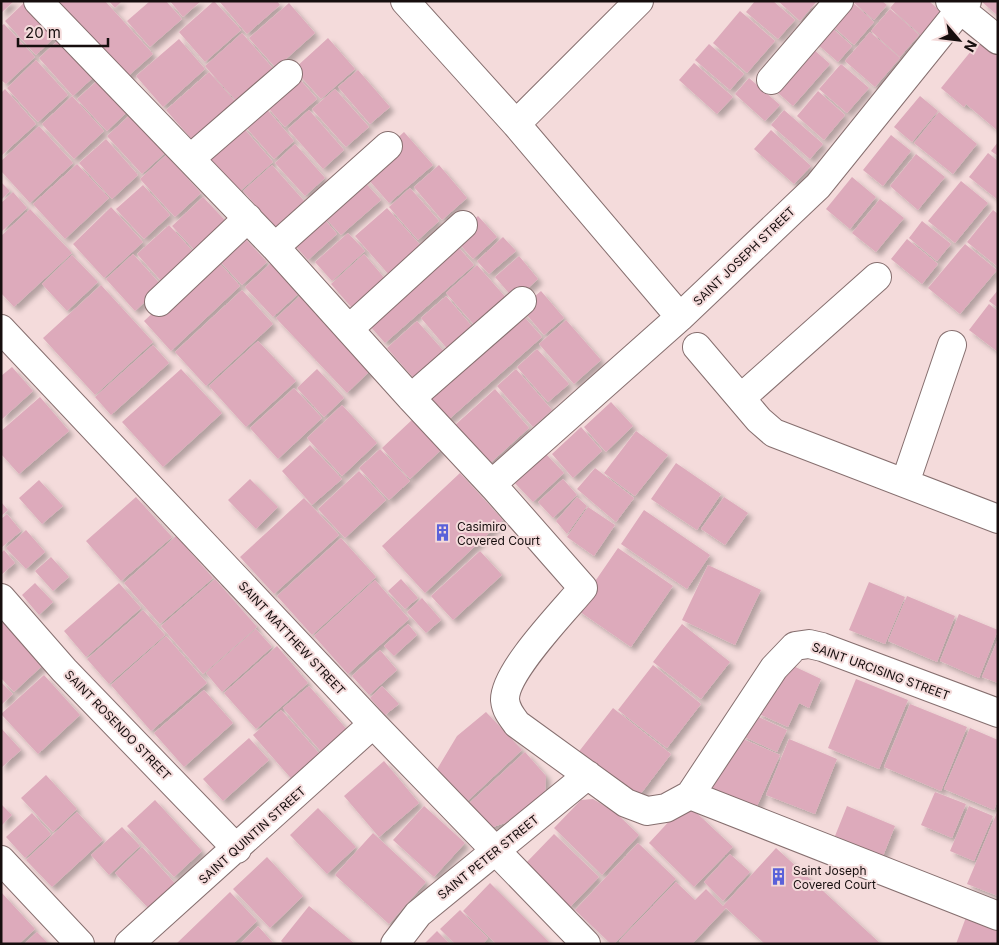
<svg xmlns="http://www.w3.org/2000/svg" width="999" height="945" font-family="Inter,sans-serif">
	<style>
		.building { fill: #dab; filter: url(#shadow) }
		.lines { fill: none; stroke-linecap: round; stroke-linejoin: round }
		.street-casing { stroke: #866f6f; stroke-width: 30 }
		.street { stroke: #fff; stroke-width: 28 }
		.labels { text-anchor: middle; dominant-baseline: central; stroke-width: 4; stroke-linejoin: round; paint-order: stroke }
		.street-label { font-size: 12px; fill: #160e0e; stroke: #f4dbdb }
		.poi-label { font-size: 12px; fill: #160e0e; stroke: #f4dbdb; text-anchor: start }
	</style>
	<defs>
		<filter id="shadow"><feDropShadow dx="4.5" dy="4.5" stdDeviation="2.5" flood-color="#0004"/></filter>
	</defs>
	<rect width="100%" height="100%" fill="#f4dbdb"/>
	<!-- building -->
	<path class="building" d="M1,1H14L1,13Z
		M26,1L59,33L36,55L5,21Z
		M58,1H105L153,54L126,78L57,2Z
		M109,1H122L115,8Z
		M150,1H166L182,19L150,47L127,21Z
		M170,1H201L183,17Z
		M214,1L241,30L205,62L179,32Z
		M219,1H277L280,5L247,34Z
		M755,1H773L795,20L778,39L746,12Z
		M778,1H817L800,21Z
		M851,1L874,22L854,45L825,19Z
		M852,1H882L887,5L874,20Z
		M896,1H929L941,12L921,35L890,8Z
		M981,1H998V16Z
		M289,3L315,33L276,68L249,38Z
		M890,9L919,35L900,57L871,31Z
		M740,11L775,41L747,73L713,43Z
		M823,20L852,46L838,62L809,37Z
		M4,24L35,57L6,84L1,80V26Z
		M870,32L900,58L875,87L845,61Z
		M242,33L276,72L239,104L205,66Z
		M62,37L97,74L73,96L39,58Z
		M328,38L355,69L321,99L294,69Z
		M179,39L205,69L163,107L136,76Z
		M980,40L998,55V131L966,104L964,107L941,88Z
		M805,42L830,64L793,106L768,84Z
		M709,44L744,74L730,90L695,60Z
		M36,60L68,95L38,122L7,88Z
		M694,63L733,97L717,114L679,80Z
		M841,64L869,88L847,113L819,89Z
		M358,70L390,107L370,124L338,87Z
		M209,72L240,107L197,145L166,110Z
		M297,76L317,99L285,127L265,104Z
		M749,78L780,105L765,121L735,94Z
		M99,79L128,111L107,131L77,99Z
		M5,89L36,124L1,156V93Z
		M335,89L369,127L346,147L312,109Z
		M818,91L845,115L824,140L797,116Z
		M72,96L104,131L74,159L42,124Z
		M920,96L938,111L912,142L894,127Z
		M265,107L294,141L274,159L244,125Z
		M309,110L344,150L323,169L288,129Z
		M784,110L823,144L810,159L771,125Z
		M939,112L977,144L953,174L914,143Z
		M131,114L166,152L142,174L107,136Z
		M240,124L273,162L238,193L205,156Z
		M39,126L73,163L30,203L1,171V161Z
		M771,130L811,166L794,184L754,149Z
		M404,132L433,165L389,203L361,171Z
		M891,135L911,151L883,186L863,170Z
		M106,139L138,175L112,199L79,163Z
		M998,142V156L991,151Z
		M295,144L325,178L305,196L275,163Z
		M988,153L998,161V200L969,177Z
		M916,154L945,177L918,210L890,186Z
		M166,155L201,193L175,217L140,179Z
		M77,164L109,198L65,239L33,204Z
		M272,165L304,201L275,227L243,191Z
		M439,165L467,198L442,220L414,187Z
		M359,176L381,200L341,235L319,211Z
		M852,177L876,197L850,229L826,209Z
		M961,181L988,203L955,243L928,221Z
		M1,182L10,191L1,200Z
		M143,185L170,215L144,239L116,209Z
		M410,188L439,221L418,240L389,207Z
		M13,192L27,208L1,232V203Z
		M203,197L233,229L202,258L172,226Z
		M880,199L904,218L876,252L852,233Z
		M111,207L143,242L104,278L73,244Z
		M387,208L422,247L390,276L355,236Z
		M30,209L72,253L14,307L1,293V236Z
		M993,210L998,214V267L967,242Z
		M319,213L337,234L308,260L289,239Z
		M478,216L497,237L473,259L454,238Z
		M922,221L951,244L937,261L909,238Z
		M169,225L197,256L165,285L137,254Z
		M239,232L267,262L242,285L214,255Z
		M348,233L365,251L332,281L315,262Z
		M503,237L516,251L489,274L477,261Z
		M907,239L938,264L922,284L891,259Z
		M452,240L474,265L385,343L363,318Z
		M965,244L997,270L960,314L928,288Z
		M133,254L162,286L135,311L106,279Z
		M364,254L386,280L353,309L331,284Z
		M72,255L98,282L67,311L42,284Z
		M519,256L538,279L515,300L495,277Z
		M214,257L240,286L171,351L144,321Z
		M271,263L299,293L273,317L245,287Z
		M477,265L508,300L477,328L446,293Z
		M101,285L153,342L95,395L43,338Z
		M242,290L273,324L206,386L175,352Z
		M998,290V308L989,301Z
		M541,291L564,318L544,335L521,308Z
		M303,293L373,368L347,393L276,318Z
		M446,296L475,330L450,352L421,318Z
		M989,304L998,311V352L969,330Z
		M519,311L542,337L447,421L424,395Z
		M566,320L601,360L574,384L539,344Z
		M417,321L448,356L418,383L387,348Z
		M258,341L296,381L246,427L209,386Z
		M153,345L169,363L111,415L95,397Z
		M537,349L569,384L548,402L517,367Z
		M12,367L33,391L1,420V376Z
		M181,369L222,413L163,467L122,422Z
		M317,369L344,398L324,417L297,388Z
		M516,369L552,410L533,427L497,386Z
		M294,388L322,418L278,459L250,428Z
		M495,389L529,428L488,465L454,426Z
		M40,397L69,431L19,474L1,454V431Z
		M611,402L633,426L606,452L584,427Z
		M342,405L377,443L342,476L307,438Z
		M414,418L442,449L410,479L382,448Z
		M581,427L602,451L573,478L552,454Z
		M636,431L668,455L635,496L604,473Z
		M310,445L342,479L312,505L282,471Z
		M380,449L410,481L389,500L359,468Z
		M544,452L564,473L533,502L513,481Z
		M676,463L721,494L697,530L651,499Z
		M595,468L634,498L616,522L577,489Z
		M359,471L386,500L345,538L318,509Z
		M460,473L503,520L425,593L382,546Z
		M250,479L278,507L256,529L228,500Z
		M563,479L577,495L553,518L538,502Z
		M39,480L63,506L42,524L19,498Z
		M136,497L172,537L121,581L86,541Z
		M577,497L587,506L567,534L556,521Z
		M724,497L748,513L725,545L701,529Z
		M304,498L339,535L274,594L240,557Z
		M1,502L8,510L1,516Z
		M588,507L615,525L594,556L567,537Z
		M644,510L710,555L687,589L621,544Z
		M7,514L21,531L1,548V519Z
		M26,530L45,552L26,569L6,548Z
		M176,536L213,578L160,624L124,583Z
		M341,538L376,577L312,635L277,596Z
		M618,548L673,586L631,647L576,609Z
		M4,550L15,563L1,575V553Z
		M480,551L502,575L453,620L431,596Z
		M51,557L69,577L53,591L35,571Z
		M708,565L761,590L735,645L682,620Z
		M215,579L257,627L203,674L161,626Z
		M401,579L418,598L405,609L388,591Z
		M375,580L409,619L348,674L314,636Z
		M869,582L905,597L885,644L849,630Z
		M35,583L53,602L39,615L22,595Z
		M119,583L141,608L86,657L64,631Z
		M907,596L955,616L937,662L888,641Z
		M422,598L441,620L426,633L407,612Z
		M143,610L165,635L109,684L87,659Z
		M959,614L998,630L979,678L940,661Z
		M4,622L43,665L14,692L1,678V624Z
		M408,624L417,635L394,656L384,646Z
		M682,624L730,662L701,699L653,662Z
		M256,629L272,647L222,692L206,673Z
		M166,636L207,683L151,731L111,685Z
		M998,639V683L982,677Z
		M277,646L308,683L256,729L224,693Z
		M380,650L397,670L369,695L352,676Z
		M789,664L821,679L809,708L799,703L788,727L757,713L768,686L777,691Z
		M653,665L701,704L667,748L618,710Z
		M44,675L80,715L38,754L1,714Z
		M856,679L908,700L879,769L828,748Z
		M1,682L13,694L1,705Z
		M309,686L350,733L325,756L283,708Z
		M382,686L399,704L385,715L370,698Z
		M204,690L233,723L184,767L154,733Z
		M910,704L967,727L941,791L884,767Z
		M613,708L671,754L636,800L577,754Z
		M281,710L324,759L296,784L253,735Z
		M486,712L522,750L461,807L433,776L457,736Z
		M750,713L787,730L777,752L740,735Z
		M1,728L21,750L1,768Z
		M970,728L998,740V800L994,810L944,789Z
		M734,735L780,755L754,813L709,794Z
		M249,738L269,760L223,801L203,779Z
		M789,739L837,759L815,814L766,795Z
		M525,752L546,776L545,794L505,823L487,829L466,806Z
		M384,761L419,803L379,837L344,796Z
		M46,775L77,809L53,832L21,798Z
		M935,792L966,804L952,838L921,825Z
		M593,799L616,813L639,835L602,875L554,828L581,800Z
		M155,800L202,851L174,877L127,826Z
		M686,803L733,847L694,887L649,843Z
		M1,804L12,815L1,826Z
		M424,806L465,843L434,877L393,840Z
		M847,806L895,826L883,856L835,836Z
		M969,806L993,816L974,861L950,851Z
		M318,808L356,847L327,874L290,835Z
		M998,810V896L967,884Z
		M77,812L103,840L52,887L26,860Z
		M32,813L51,834L25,858L6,837Z
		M122,827L140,846L109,875L91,855Z
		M373,833L426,882L389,924L335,875Z
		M554,834L599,877L570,907L525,864Z
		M638,843L676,879L614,944H611L575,910Z
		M142,847L180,889L153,913L115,873Z
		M776,848L881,944H765L726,908L692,944H622L619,941L676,882L695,900L706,889L723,906Z
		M730,854L750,872L723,901L704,882Z
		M267,857L303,896L270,928L233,889Z
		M490,883L551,944H496L463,911Z
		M1,892L35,929L19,944H1Z
		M230,892L257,921L233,944H176Z
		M309,906L355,944H284L281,941Z
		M460,910L488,938L483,944H455L440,929Z
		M968,912L998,923V944H956Z
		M258,926L274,944H240Z
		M437,931L450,944H424Z
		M37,932L49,944H24Z"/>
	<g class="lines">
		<defs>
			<path id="street" d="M38,1L275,247L411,398L496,489L583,588C564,611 504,672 505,700C506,710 511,716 517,724L626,803L647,811L666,808L690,795L774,668L795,646L809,644L822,647L998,713
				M405,1L516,124L680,317
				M950,1L998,40
				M771,80L839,1
				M516,124L639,1
				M191,158L288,74
				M275,247L388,146
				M159,302L248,218
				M350,328L463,225
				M1,329L373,724L586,944
				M697,347L759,420L774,433L998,519
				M411,398L522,301
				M741,398L877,277
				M905,483L952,345
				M492,484L680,317L818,186L967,1
				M1,598L64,670L237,849
				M690,795L998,916
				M1,860L80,944
				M129,944L373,724
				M395,944L418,914L588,775"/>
		</defs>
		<!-- street casing -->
		<use href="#street" class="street-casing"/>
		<!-- street -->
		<use href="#street" class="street"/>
	</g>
	<!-- icons -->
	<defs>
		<symbol id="building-bare" viewBox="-9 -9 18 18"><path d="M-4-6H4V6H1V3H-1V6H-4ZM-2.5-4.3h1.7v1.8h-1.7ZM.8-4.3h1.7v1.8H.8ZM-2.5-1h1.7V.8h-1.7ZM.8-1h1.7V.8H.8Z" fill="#5a61d9" stroke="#f4dbdb" stroke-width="2.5" paint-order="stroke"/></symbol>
	</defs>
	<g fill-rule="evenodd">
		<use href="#building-bare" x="430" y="520" width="25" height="25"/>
		<use href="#building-bare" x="766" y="864" width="25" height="25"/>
	</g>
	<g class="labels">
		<!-- street labels -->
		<g class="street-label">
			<text transform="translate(744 256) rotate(-44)">SAINT JOSEPH STREET</text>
			<text transform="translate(292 638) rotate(47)">SAINT MATTHEW STREET</text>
			<text transform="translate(881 671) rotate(20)">SAINT URCISING STREET</text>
			<text transform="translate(118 725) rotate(46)">SAINT ROSENDO STREET</text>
			<text transform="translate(252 835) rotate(-42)">SAINT QUINTIN STREET</text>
			<text transform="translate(488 857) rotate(-39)">SAINT PETER STREET</text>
		</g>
		<!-- poi labels -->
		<g class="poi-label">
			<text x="457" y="526">Casimiro<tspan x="457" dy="14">Covered Court</tspan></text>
			<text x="793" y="870">Saint Joseph<tspan x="793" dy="14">Covered Court</tspan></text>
		</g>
	</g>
	<!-- border -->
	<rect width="999" height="945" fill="none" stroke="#160e0e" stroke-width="5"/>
	<!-- north arrow -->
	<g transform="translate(959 40) rotate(118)" stroke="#f4dbdb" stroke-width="4" paint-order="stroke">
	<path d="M0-4L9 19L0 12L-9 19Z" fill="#160e0e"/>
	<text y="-8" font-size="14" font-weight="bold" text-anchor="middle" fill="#160e0e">N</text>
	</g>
	<!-- scale -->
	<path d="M18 38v8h90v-8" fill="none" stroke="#160e0e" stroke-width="2.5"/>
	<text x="25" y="38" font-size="15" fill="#160e0e" stroke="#f4dbdb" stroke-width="4" paint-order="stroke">20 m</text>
</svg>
